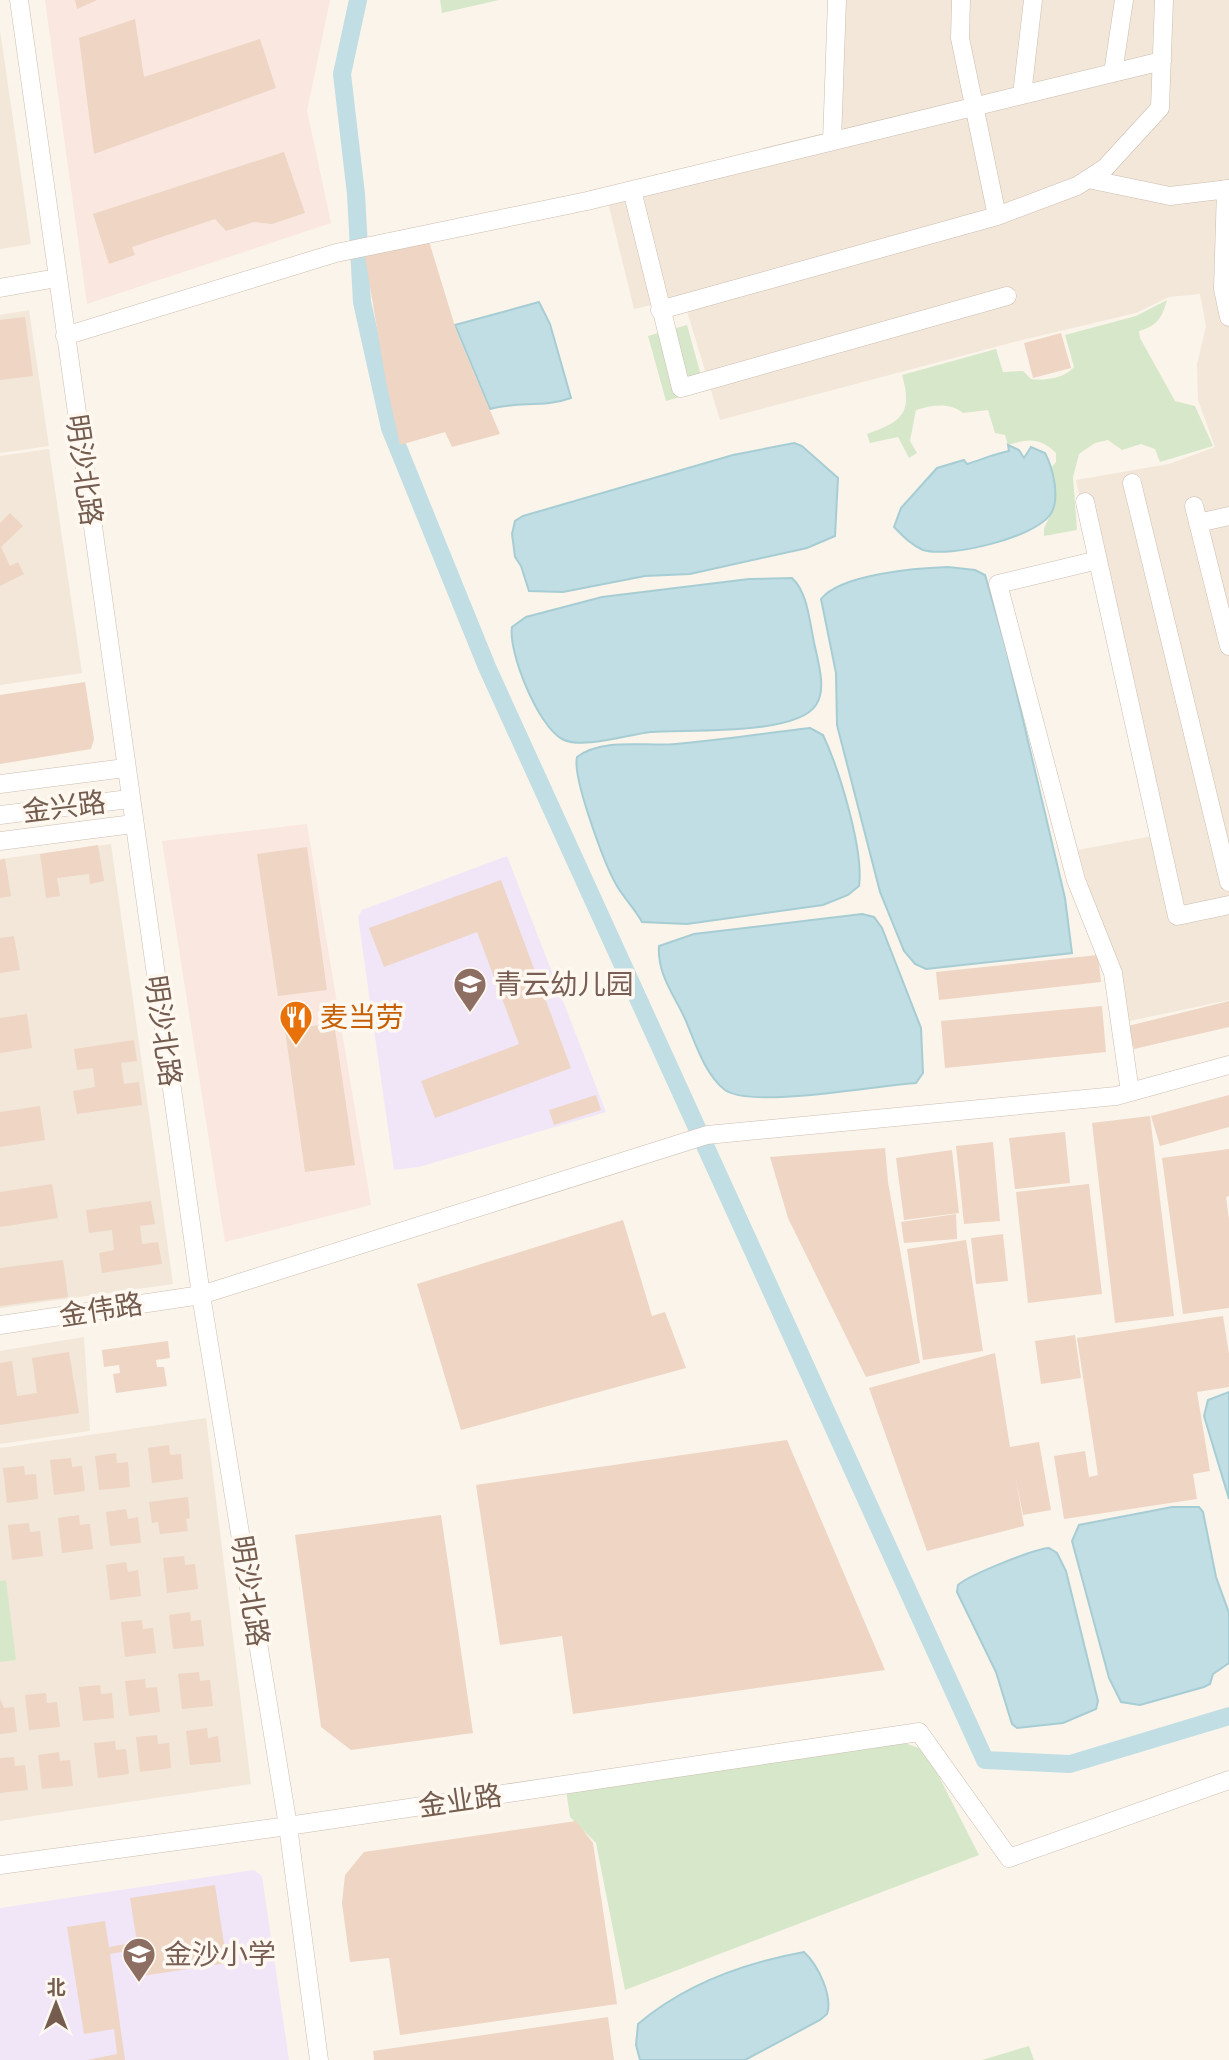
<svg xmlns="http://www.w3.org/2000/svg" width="1229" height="2060" font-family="Jost,'Noto Sans SC',sans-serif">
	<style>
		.residential { fill: #f2e7d9 }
		.commercial { fill: #fae7df }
		.education { fill: #f1e6f8 }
		.green { fill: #d6e8c9 }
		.water { fill: #c0dee3; stroke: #a7cdd4; stroke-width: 2 }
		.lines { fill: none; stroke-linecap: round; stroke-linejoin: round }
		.canal { stroke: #c0dee3; stroke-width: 18 }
		.building { fill: #eed5c4 }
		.minor-casing { stroke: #ccbdb1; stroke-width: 19 }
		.minor { stroke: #fff; stroke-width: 18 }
		.labels { text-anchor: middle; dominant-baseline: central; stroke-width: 7; stroke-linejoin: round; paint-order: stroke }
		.street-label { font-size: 28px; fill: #745c4f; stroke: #fef8f0 }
		.education-label { font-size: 28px; fill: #785e54; stroke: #fef8f0; text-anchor: start }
		.food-label { font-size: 28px; fill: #c56008; stroke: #fef8f0; text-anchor: start }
	</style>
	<rect width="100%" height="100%" fill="#fbf4ea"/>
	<!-- residential -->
	<path class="residential" d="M845,0H1229V1000L1125,1022L1078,850L1153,836L1076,480L1169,464L1215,447L1198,400L1197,364L1206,326L1200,294L1169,297L1136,313L1022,340L720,420L683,298L634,309L605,190L825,133Z
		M0,30L31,244L0,249Z
		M29,310L49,446L0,453V315Z
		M49,449L82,673L0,685V456Z
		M111,844L173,1284L0,1308V859Z
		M84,1337L90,1431L0,1444V1351Z
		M206,1418L251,1784L0,1821V1448Z"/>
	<!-- commercial -->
	<path class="commercial" d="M45,0H330L307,111L331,223L87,304Z
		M307,824L371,1205L225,1242L162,841Z"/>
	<!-- education -->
	<path class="education" d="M507,856L606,1112L419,1167L394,1170L358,917L362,910Z
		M254,1870L262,1876L289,2060H0V1908Z"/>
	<!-- green -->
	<path class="green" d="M440,0H499L442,13Z
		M1167,300C1162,318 1157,326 1139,331L1140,338L1175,401L1195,406L1213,446L1160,462L1155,449L1141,444L1122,450L1108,440L1095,443L1079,454L1073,477L1077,530L1044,536V528L1055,506L1051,468L1056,462V453C1039,437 1029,439 1008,445L1005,435L995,433L988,410L963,413C950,402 932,405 916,410L910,441L917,453L909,458L898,437L870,443L867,434C902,422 913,413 902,375L996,349L1003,372L1023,371L1031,379C1045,381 1065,378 1074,367L1065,335L1136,316Z
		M687,325L705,390L666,401L648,336Z
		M6,1580L16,1660L0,1662V1581Z
		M899,1741L919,1748L932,1763L979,1855L625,1990L596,1843L570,1817L566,1790Z
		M1029,2046L1034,2060H982Z"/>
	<!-- water -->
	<path class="water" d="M539,302L550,324L571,398C544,408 516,401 490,409L455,325Z
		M794,443L802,446L838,478L835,536L807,548L690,574L645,576L563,592L529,591L521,566L515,557L512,534L515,521L523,516L733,455Z
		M1008,445L1019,450L1024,458L1031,447L1045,453C1053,468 1061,500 1050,515C1033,538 950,558 923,550C911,545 903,536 894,527L901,508L937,468L964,460L967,464C981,460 993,454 1009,451Z
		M948,567L975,570L985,575L1006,648L1065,898L1072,953L926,969L915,964L904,951L880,892L837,725L836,673L821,599C841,574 917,568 948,567Z
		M792,578C807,592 809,618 813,637C816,656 828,688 816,705C796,736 686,729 651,732C629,734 582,750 562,739C538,726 508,652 512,627L526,617L602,597L749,579Z
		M810,728L823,735C839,769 864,850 859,886L848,895L823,905L687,924L642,922C635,909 624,898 617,886C605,866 572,777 577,757C603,737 646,747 676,744C721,740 765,733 810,728Z
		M862,914L874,917L882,928L921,1028L923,1073L916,1083C878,1085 752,1109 725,1090C705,1075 695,1042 686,1021C675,996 657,975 659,946L694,934Z
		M1229,1392V1499L1204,1416L1208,1400Z
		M1172,1507H1199L1203,1512L1216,1577L1229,1613V1663L1213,1674L1210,1684L1204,1687L1140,1705L1121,1702L1109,1678L1072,1541L1079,1525Z
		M1049,1548L1057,1553L1066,1571L1098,1701L1096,1709L1063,1723L1017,1728L1012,1724L996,1672L957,1592L958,1585C969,1575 1034,1549 1049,1548Z
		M804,1952C818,1965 833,1996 827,2014L820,2020L745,2060H640L636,2045L638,2024C685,1984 744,1963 804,1952Z"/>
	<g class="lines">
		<!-- canal -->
		<path class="canal" d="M358,0L342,74L356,194L362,302L390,428L487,667L985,1760L1070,1764L1229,1716"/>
	</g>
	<!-- building -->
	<path class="building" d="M75,0H97L77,9Z
		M135,19L144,77L260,39L276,88L94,154L79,38Z
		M284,152L305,213L272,224L254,222L226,231L215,219L132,247L135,255L109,264L93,214Z
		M428,238L457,333L500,434L452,447L445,432L400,445L386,382L364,251Z
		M25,317L33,376L0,380V320Z
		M1061,333L1071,368L1033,378L1024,343Z
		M10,513L23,526L1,547L10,566L18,562L24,574L0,586V523Z
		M85,682L94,739L91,749L0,764V695Z
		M98,845L104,881L90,884L89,874L57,878L60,896L46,898L40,854Z
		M307,847L327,990L278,996L257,854Z
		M5,859L11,896L0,898V860Z
		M501,880L571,1068L435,1118L421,1081L519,1044L477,932L384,967L369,928Z
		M14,936L20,970L0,973V938Z
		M1098,955L1101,982L939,1000L936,972Z
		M1229,1001V1027L1134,1049L1128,1026Z
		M1102,1006L1106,1052L945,1068L941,1021Z
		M27,1014L32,1048L0,1053V1018Z
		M334,1023L355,1165L305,1172L285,1030Z
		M134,1040L137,1061L121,1063L124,1084L139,1082L142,1105L77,1114L73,1091L95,1087L93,1068L77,1070L74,1049Z
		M596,1095L601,1110L554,1125L549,1110Z
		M1229,1095V1127L1160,1146L1151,1116Z
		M40,1106L45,1140L0,1147V1112Z
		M1150,1116L1174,1316L1115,1323L1092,1123Z
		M1065,1132L1070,1183L1015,1189L1009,1138Z
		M993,1142L1000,1221L964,1224L956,1146Z
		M885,1148L888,1182L920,1363L866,1377L788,1218L770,1157Z
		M1229,1149V1196L1226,1197L1229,1220V1308L1183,1314L1162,1158Z
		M952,1150L959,1213L904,1220L896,1158Z
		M52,1184L58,1218L0,1227V1192Z
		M1089,1184L1102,1294L1028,1303L1016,1192Z
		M151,1201L155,1224L140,1226L142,1244L158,1242L162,1264L102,1273L99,1253L114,1250L112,1230L89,1233L86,1210Z
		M956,1214L957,1239L904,1243L901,1222Z
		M623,1220L652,1316L665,1312L686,1368L461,1430L417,1284Z
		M1003,1234L1008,1281L976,1284L971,1238Z
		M966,1240L983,1351L923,1360L907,1249Z
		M63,1260L68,1297L0,1306V1268Z
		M1223,1316L1229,1354V1387L1197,1392L1210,1471L1193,1474L1197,1499L1064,1519L1054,1456L1085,1451L1089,1477L1098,1475L1077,1338Z
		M1075,1335L1081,1378L1041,1384L1035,1341Z
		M168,1341L170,1358L156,1360L157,1367H164L167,1386L116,1393L113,1374L120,1373L119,1365L104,1367L102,1350Z
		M69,1352L79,1413L0,1425V1363L12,1361L17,1396L37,1393L32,1358Z
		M995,1353L1010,1447L1039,1442L1051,1510L1023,1515L1015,1474L1024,1526L927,1551L869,1388Z
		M787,1440L885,1670L573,1714L562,1636L500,1645L476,1485Z
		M169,1445L170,1455L181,1454L183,1479L152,1483L148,1448Z
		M116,1453L117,1463L128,1462L130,1487L99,1490L95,1456Z
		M71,1458L72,1467L82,1466L85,1491L54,1495L50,1460Z
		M24,1466L25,1475L36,1474L38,1499L7,1503L3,1468Z
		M188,1497L190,1518L186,1519L188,1531L160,1534L158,1522L152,1523L149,1502Z
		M126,1509L128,1519L138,1517L141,1543L110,1546L106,1512Z
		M79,1515L80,1525L90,1524L93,1549L62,1553L58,1518Z
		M441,1515L473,1733L351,1750L321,1727L295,1535Z
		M29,1523L30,1532L40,1531L43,1556L12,1560L8,1525Z
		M184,1556L185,1565L195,1564L198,1589L167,1593L163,1558Z
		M126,1562L128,1572L138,1570L141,1596L110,1600L106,1565Z
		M190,1612L191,1621L201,1620L204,1646L173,1649L169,1615Z
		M142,1620L143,1629L153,1628L156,1653L125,1657L121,1622Z
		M199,1672L200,1681L210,1680L213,1706L182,1709L178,1674Z
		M145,1679L146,1688L157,1687L160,1712L129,1716L125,1681Z
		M100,1685L101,1694L112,1693L114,1718L83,1721L79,1687Z
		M46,1693L47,1703L57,1702L60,1727L29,1730L25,1695Z
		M0,1699L4,1708L14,1707L17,1732L0,1734Z
		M207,1728L208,1738L218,1736L221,1762L190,1765L186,1731Z
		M157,1735L158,1744L169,1743L171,1768L140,1772L136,1737Z
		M115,1741L116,1750L126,1749L129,1774L98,1778L94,1743Z
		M59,1752L60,1761L70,1760L73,1786L42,1789L38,1755Z
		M14,1757L15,1766L25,1765L28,1790L0,1793V1758Z
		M576,1821L593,1843L617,2004L400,2035L389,1958L350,1962L342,1903L345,1875L364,1852Z
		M215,1885L227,1963L142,1976L138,1949L110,1954L125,2060H87L117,2054L114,2029L84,2034L67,1927L105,1921L109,1947L137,1942L130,1898Z
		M608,2017L614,2060H374L373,2051Z"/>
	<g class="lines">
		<defs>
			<path id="minor" d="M19,0L201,1295L288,1826L319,2060
				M961,0L960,38L997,216
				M1113,73L1124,0
				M1022,95L1033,0
				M832,141L837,0
				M1088,179L1170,196L1229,189
				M1226,189L1223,289L1229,317
				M632,190L681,388L1007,296
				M0,288L57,278
				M660,310L997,216L1077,186L1105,168L1160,108L1164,0
				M65,336L336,253L587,201L1162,61
				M1132,483L1229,882
				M1085,502L1177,916L1229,905
				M1194,506L1229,646
				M1198,523L1229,516
				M1098,560L998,584L1076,880L1113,973L1130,1092
				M0,784L125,768
				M0,815L129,799
				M0,841L133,824
				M0,1325L201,1295L707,1135L1116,1096L1229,1065
				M0,1865L288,1826L919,1732L1009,1858L1229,1780"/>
		</defs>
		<!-- minor casing -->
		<use href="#minor" class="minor-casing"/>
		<!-- minor -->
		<use href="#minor" class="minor"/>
	</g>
	<!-- icons -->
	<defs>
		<symbol id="school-pin" viewBox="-11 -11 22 30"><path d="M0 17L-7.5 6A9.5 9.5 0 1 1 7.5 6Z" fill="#8d6e63" stroke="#fef8f0"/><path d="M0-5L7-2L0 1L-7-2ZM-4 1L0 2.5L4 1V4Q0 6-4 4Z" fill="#fff"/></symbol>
		<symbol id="restaurant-pin" viewBox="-11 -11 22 30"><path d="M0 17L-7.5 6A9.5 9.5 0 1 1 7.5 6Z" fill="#e8710a" stroke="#fef8f0"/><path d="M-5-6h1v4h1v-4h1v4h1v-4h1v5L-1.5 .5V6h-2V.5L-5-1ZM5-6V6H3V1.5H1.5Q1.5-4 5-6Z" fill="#fff"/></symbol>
	</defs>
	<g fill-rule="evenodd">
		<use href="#school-pin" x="451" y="965" width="38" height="52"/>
		<use href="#restaurant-pin" x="277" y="998" width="38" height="52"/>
		<use href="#school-pin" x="120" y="1935" width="38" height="52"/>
	</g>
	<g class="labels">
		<!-- street labels -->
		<g class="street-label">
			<text transform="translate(84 470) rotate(82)">明沙北路</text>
			<text transform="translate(64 807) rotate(-7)">金兴路</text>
			<text transform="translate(163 1031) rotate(82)">明沙北路</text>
			<text transform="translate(101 1310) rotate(-9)">金伟路</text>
			<text transform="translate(250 1591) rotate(81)">明沙北路</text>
			<text transform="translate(460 1801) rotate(-8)">金业路</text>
		</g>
		<!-- education labels -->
		<g class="education-label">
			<text x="494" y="984">青云幼儿园</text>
			<text x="164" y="1954">金沙小学</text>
		</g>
		<!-- food labels -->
		<g class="food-label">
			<text x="320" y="1017">麦当劳</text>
		</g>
	</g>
	<!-- north arrow -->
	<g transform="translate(56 2004)" stroke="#fef8f0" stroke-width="5" paint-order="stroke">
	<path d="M0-5L12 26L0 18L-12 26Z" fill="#745c4f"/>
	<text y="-10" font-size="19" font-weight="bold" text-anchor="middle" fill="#745c4f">北</text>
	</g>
</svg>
